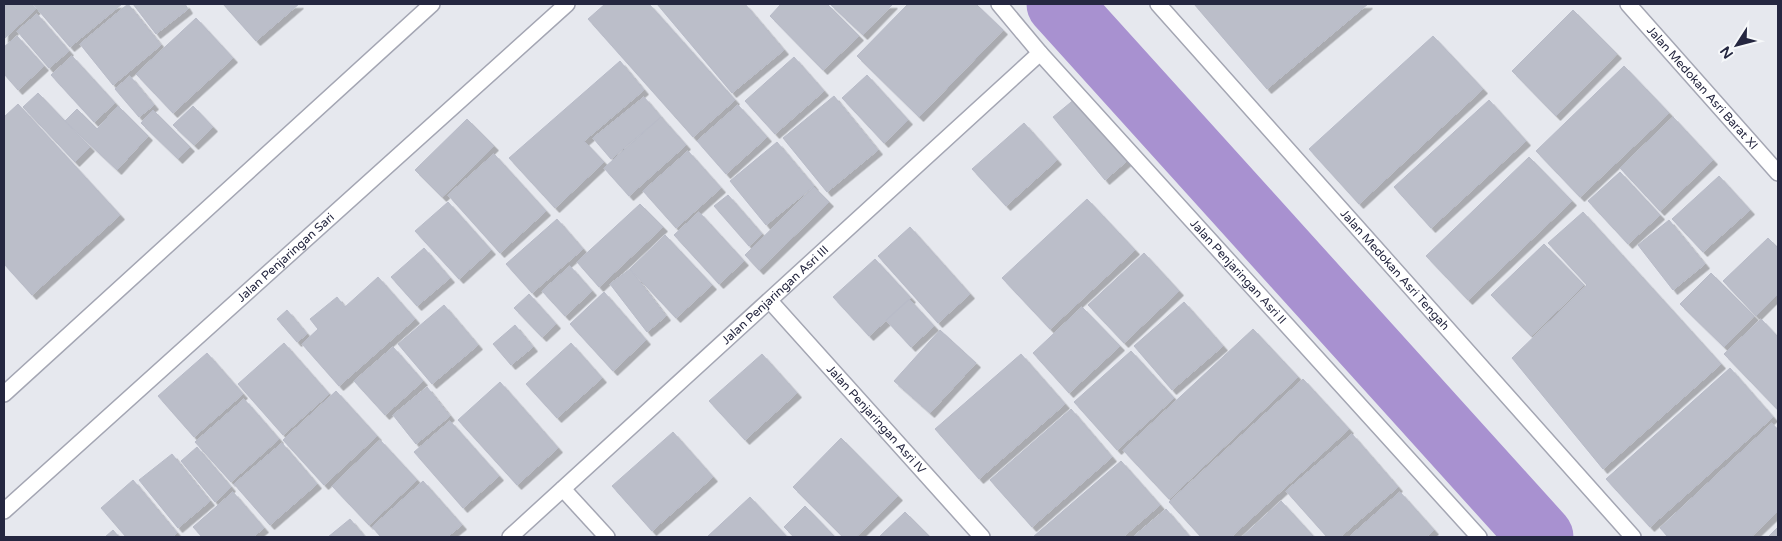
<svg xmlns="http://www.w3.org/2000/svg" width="1782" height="541" font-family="'Varela Round',sans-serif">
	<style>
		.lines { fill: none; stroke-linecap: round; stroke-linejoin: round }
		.river { stroke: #a891d0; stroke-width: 65 }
		.building { fill: #bbbec9; stroke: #b8bbc8; filter: url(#shadow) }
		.minor-casing { stroke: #a4a6b3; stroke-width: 18 }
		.minor { stroke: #fff; stroke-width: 15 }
		.labels { text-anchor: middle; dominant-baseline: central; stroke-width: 4; stroke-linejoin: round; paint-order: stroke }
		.street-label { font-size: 12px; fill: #252740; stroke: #f6f8fa }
	</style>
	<defs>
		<filter id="shadow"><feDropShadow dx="4.5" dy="4.5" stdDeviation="0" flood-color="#0004"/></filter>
	</defs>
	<rect width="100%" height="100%" fill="#e6e8ee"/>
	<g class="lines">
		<!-- river -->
		<path class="river" d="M1059,4L1541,537"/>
	</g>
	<!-- building -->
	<path class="building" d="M4,4H32L36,9L4,39Z
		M33,4H122L70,47Z
		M128,4L161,45L113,85L80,44Z
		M133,4H185L188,9L156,34Z
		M223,4H299L256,41Z
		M605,4H649L735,100L693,137L588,19Z
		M657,4H745L784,50L732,93Z
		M781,4H827L859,36L823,70L770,16Z
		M830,4H893L863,35Z
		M908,4H976L1003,30L919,117L857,56Z
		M1194,4H1368L1267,89Z
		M1573,10L1617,54L1556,116L1512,71Z
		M37,14L69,51L49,68L17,31Z
		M196,18L233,58L173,113L136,74Z
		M17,36L44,66L18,90L4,74V47Z
		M1433,36L1483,89L1359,204L1309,149Z
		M72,56L115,103L94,122L51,75Z
		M794,57L824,91L775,134L745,101Z
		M620,61L644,90L584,141L604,162L555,208L509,158Z
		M1624,66L1669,113L1580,197L1536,151Z
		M867,75L908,120L884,143L842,98Z
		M130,76L154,105L139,117L115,89Z
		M38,93L90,147L75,162L23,107Z
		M834,96L878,150L827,192L783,138Z
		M644,97L661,117L611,159L593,138Z
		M1076,98L1128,160L1105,180L1053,117Z
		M1489,100L1526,141L1431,228L1394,187Z
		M18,104L120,215L32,295L4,264V117Z
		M738,105L767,137L726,174L697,141Z
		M118,106L148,136L117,170L65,121L77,109L97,129Z
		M193,106L213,127L194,145L173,125Z
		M153,110L190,147L178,159L141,123Z
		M661,117L686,145L629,196L604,168Z
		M1673,117L1713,160L1660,211L1620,168Z
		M467,119L494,146L442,197L415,170Z
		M1024,123L1057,160L1006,206L972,169Z
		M777,142L814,186L766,225L730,181Z
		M688,151L721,188L676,228L643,191Z
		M494,154L546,211L500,253L448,195Z
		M1529,157L1572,201L1468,300L1426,256Z
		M1620,172L1660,215L1628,244L1588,201Z
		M1719,176L1750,210L1703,252L1672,219Z
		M814,187L829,202L759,270L745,255Z
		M728,195L762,234L749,246L714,206Z
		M1087,199L1135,250L1050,329L1002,278Z
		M448,202L491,250L459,279L415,231Z
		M640,204L663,227L599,287L577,262Z
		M699,212L744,261L719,284L674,235Z
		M1583,212L1721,364L1603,469L1512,358L1587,285L1548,243Z
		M557,219L583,249L532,293L506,264Z
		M1669,220L1705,264L1673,290L1638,245Z
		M910,227L970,294L938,323L878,256Z
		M665,235L712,285L676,318L630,269Z
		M1768,238L1778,248V294L1756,316L1723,281Z
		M1544,244L1584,285L1531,336L1491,295Z
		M424,248L450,278L417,306L391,277Z
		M1144,253L1179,291L1124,343L1088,305Z
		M875,259L911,298L869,336L833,297Z
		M570,266L592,291L565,316L542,291Z
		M630,269L666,316L647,332L610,284Z
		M1711,273L1754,316L1724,347L1680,304Z
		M378,277L415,319L339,386L302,344L318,329L310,319L337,297L345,307Z
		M604,292L646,340L613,371L570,324Z
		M529,294L556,324L542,337L514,308Z
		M909,299L934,326L911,347L886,320Z
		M1184,302L1223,346L1172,390L1134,346Z
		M444,305L478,345L432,384L398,344Z
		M1082,307L1120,346L1069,393L1033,353Z
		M287,310L307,334L297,342L277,319Z
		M1761,319L1778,337L1777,409L1724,354Z
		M515,325L533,347L511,365L493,344Z
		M1253,329L1298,377L1169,499L1123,450Z
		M940,330L976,363L930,413L894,381Z
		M284,343L329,394L283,435L238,384Z
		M571,343L602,378L557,418L526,384Z
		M393,347L423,381L385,415L354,381Z
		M1131,351L1174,398L1117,450L1074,402Z
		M207,353L243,394L194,437L158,396Z
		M762,354L797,393L745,440L709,401Z
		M1021,354L1065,404L979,479L935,429Z
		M1730,368L1773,417L1650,527L1606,479Z
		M1303,379L1349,429L1231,537H1201L1169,502Z
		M500,382L558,448L517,485L458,420Z
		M427,387L450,416L416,444L393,415Z
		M336,391L377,436L324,485L283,440Z
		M244,399L279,439L231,482L195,442Z
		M1071,409L1112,457L1032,527L990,480Z
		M450,421L499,476L463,508L414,452Z
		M1772,423L1778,430V511L1751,537H1668L1660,528Z
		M673,432L713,477L652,531L612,486Z
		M1352,434L1398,487L1340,537H1327L1286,491Z
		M841,438L898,496L856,537H843L793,487Z
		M380,440L417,480L369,525L332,486Z
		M282,443L317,484L270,525L234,484Z
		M197,447L231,487L215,502L181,461Z
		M172,454L210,501L178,528L139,480Z
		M1121,461L1160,505L1123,537H1033Z
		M133,480L177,533L172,537H126L101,508Z
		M423,481L462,525L447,537H381L372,527Z
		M233,492L264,528L253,537H202L193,527Z
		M1400,492L1434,530L1426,537H1349Z
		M750,497L787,537H707Z
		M1281,501L1314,537H1242Z
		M805,506L835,537H794L784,527Z
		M1166,509L1190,537H1133Z
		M905,512L930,537H879Z
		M350,519L365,537H328Z
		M1778,527V537H1768Z
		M113,530L119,537H105Z"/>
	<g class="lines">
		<defs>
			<g id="minor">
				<path id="s1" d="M999,4L1040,53L1479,537"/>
				<path id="s2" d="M1158,4L1633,537"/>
				<path id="s3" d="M1628,4L1778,173"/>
				<path id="s4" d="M770,301L982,537"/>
				<path d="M4,394L432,4"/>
				<path d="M563,489L607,537"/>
				<path id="s5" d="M4,511L567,4"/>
				<path id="s6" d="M510,537L1040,53"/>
			</g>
		</defs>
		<!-- minor casing -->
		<use href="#minor" class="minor-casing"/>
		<!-- minor -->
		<use href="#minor" class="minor"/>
	</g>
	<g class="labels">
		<!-- street labels -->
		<g class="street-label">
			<text stroke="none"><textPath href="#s3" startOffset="112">Jalan Medokan Asri Barat XI</textPath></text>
			<text stroke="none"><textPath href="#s5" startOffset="379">Jalan Penjaringan Sari</textPath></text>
			<text stroke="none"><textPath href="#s2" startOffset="356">Jalan Medokan Asri Tengah</textPath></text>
			<text stroke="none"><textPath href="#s1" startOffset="359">Jalan Penjaringan Asri II</textPath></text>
			<text stroke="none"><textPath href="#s6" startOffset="359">Jalan Penjaringan Asri III</textPath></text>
			<text stroke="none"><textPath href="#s4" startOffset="159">Jalan Penjaringan Asri IV</textPath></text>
		</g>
	</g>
	<!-- border -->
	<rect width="1782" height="541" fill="none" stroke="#252740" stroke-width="10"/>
	<!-- north arrow -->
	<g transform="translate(1737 45) rotate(234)" stroke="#f6f8fa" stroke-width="4" paint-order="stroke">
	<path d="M0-4L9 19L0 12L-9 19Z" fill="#252740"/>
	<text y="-8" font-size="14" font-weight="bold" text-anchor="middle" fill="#252740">N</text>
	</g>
</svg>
